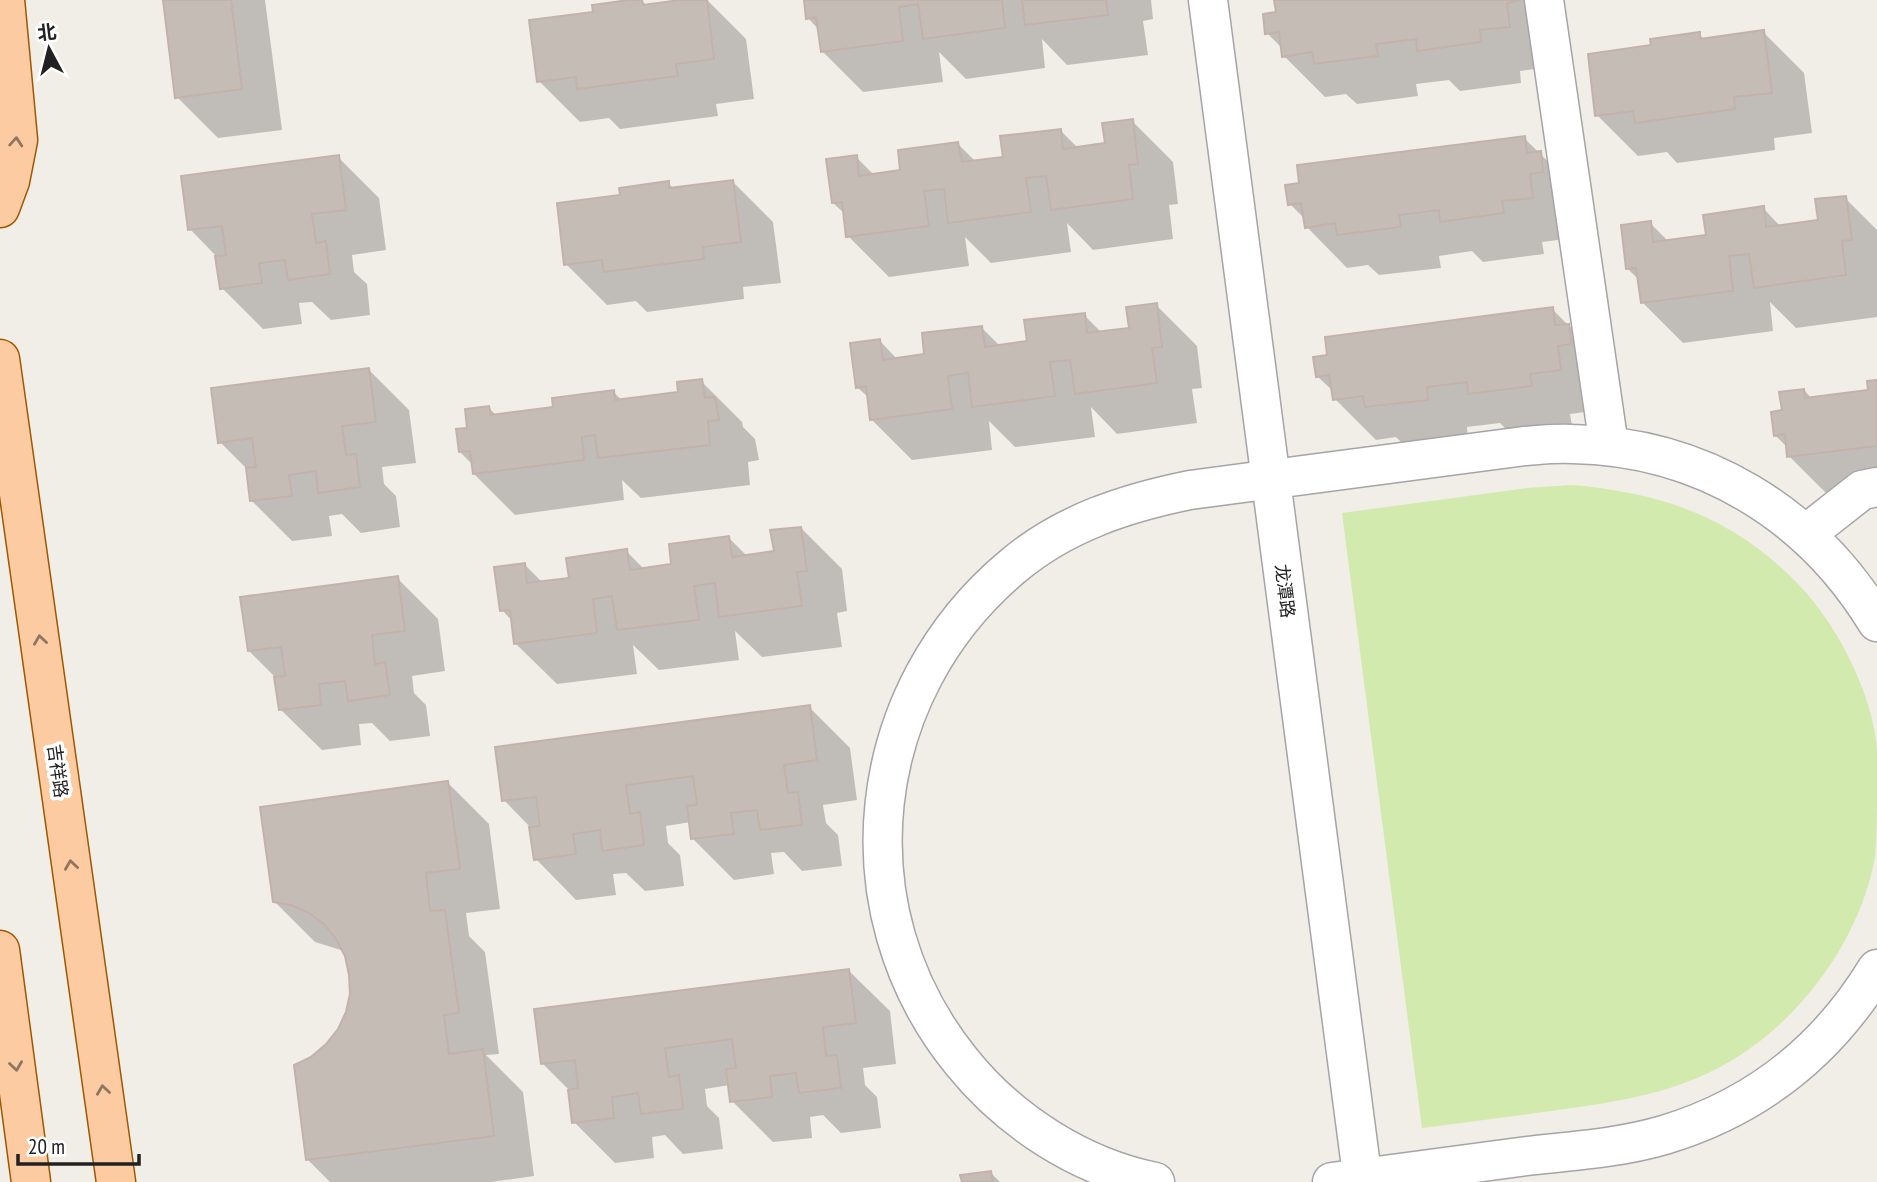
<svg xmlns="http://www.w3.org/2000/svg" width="1877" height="1182" font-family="'PT Sans Narrow','Noto Sans SC',sans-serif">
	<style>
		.grass { fill: #d2eaae }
		.shadow { fill: #0003 }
		.building { fill: #c6bcb6; stroke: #c3b2a9; stroke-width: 2 }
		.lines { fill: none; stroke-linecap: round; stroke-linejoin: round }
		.minor-casing { stroke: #a5a5a5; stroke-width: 41 }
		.major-casing { stroke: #9d5800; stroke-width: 41 }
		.minor { stroke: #fff; stroke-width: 38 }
		.major { stroke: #fccba1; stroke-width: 38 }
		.oneway { stroke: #8e7661 }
		.labels { text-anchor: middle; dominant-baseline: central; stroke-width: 7; stroke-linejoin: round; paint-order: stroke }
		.street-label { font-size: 18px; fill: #212121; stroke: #fff }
	</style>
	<rect width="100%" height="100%" fill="#f1ede7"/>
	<!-- grass -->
	<path class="grass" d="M1572,485C1663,493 1733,517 1798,584C1837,624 1873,694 1877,750C1877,763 1877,776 1877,789C1877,812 1877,834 1875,857C1860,940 1801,1020 1729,1062C1672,1095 1614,1102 1551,1111C1508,1117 1465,1122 1422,1128L1342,513L1527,488Z"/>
	<!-- shadow -->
	<path class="shadow" d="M164,0H265L282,130L218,138L177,97Z
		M641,0L647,6L707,0L746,39L754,99L716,104L718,116L620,129L609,118L580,122L539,81L595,13Z
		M805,0H1151L1153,19L1143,21L1148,55L1067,65L1042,39L1045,68L966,79L939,52L943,82L863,92L822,51L819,30L808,18Z
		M1276,0H1535L1550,67L1520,71L1521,83L1460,91L1449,80L1416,84L1418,96L1357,104L1346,94L1325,97L1284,56L1283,49L1267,33L1278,14Z
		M1763,32L1804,73L1812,133L1774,138L1775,150L1677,163L1667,152L1638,156L1597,115L1653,47L1699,34L1705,40Z
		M1132,121L1173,162L1178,204L1169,205L1173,239L1093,250L1067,223L1071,252L991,263L965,237L969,266L889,277L848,236L845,214L833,203L856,157L874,175L902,171L958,144L976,162L1005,158L1060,130L1079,149L1107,145Z
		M1524,138L1581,194L1573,238L1542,242L1544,254L1483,262L1472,251L1439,256L1441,268L1379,275L1368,265L1347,268L1307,227L1305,219L1290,204Z
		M338,157L379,198L386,250L352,255L354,272L367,284L370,315L331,320L312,302L299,303L302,324L263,329L222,288L217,257L190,229Z
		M732,181L773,222L781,283L743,287L744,299L647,312L636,301L607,305L566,264L622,196L668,183L674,189Z
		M1845,198L1877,230V317L1796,328L1770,302L1773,331L1683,343L1642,302L1639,280L1628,269L1650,223L1669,242L1708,237L1763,208L1781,227L1820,222Z
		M1156,305L1197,346L1202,388L1192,389L1197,423L1117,434L1091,407L1095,437L1015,447L989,421L992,450L912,460L871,419L869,398L857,387L880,341L898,360L926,356L982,328L1000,346L1029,342L1084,315L1102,333L1130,329Z
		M1552,309L1609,366L1601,410L1570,414L1572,426L1511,434L1500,423L1467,427L1468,440L1407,448L1396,437L1376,440L1335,399L1334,392L1317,376Z
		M368,369L409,410L416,463L382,467L384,484L396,496L400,527L361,533L342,514L329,516L332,536L292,541L251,500L248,470L220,442Z
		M701,381L742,422L743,427L755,439L759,460L748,462L750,485L641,498L622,480L624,500L515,515L474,474L473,465L460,452L469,429L489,408L497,416L555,409L613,392L622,400L680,393Z
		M1877,381V491L1830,497L1789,456L1788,448L1775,435L1784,412L1804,390L1812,399L1870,392Z
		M801,528L842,569L847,611L837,613L842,647L762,657L735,631L739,660L659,670L633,645L637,674L557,684L516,644L513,622L502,610L524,564L543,583L571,580L626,551L645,570L673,566L729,538L747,556L776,552Z
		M397,578L438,619L445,671L412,676L414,693L426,705L430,736L390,741L372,723L359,724L361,745L322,750L281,710L276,678L249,651Z
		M809,707L850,748L857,800L823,805L826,823L838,835L842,866L802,871L784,852L771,853L774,874L734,880L693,839L691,822L666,826L668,843L680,855L684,886L645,891L626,873L613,874L616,895L576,900L536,859L531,828L504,800Z
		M448,783L489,824L500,909L466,913L469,936L485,952L499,1054L486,1055L523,1092L534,1176L491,1182H330L308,1160L312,1059L339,1030L347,1013L352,994L351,974L344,951L315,942L274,901Z
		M849,971L890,1011L896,1064L863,1068L865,1085L877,1097L881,1128L841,1133L823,1115L810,1117L812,1138L773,1142L732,1101L730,1085L705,1089L707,1106L719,1118L723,1149L683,1154L665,1135L652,1137L654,1158L615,1163L574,1122L570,1091L542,1063Z
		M991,1173L1000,1182H963Z"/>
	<!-- building -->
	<path class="building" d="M163,0H231L242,89L175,98Z
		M629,0H642L643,5L680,0H707L714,59L676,64L678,76L577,89L576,77L537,82L529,20L593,12L592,5Z
		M804,0H1002L1005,28L923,39L918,4L899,7L903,41L821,52L816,17L806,19Z
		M1022,0H1106L1108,15L1025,25Z
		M1274,0H1521L1507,3L1510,27L1480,30L1481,42L1417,51L1416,39L1376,44L1378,56L1314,64L1312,52L1282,57L1279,32L1265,34L1263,14L1276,12Z
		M1764,30L1772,93L1734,97L1735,109L1635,123L1633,111L1595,116L1588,54L1651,45L1650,39L1700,32V39Z
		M1133,119L1138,164L1129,165L1133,199L1051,210L1046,176L1026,178L1031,212L948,223L944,189L924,191L929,226L846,237L842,202L832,203L826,159L857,155L859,176L900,170L898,150L958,142L962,162L1003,157L1000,136L1061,129L1063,149L1105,143L1102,123Z
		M1525,136L1527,153L1541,151L1543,172L1530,174L1533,198L1502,201L1504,213L1440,222L1439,210L1399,215L1401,227L1337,235L1335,223L1305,228L1301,203L1288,205L1285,185L1299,183L1297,165Z
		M339,155L346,210L312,214L316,243L326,241L330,274L288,280L285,260L259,263L262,283L220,289L215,256L226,255L222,226L188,230L181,176Z
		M733,180L741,242L703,247L704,259L604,272L602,260L564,265L557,203L620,195L619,188L669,181V188Z
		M1846,196L1852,240L1842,241L1846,275L1754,288L1749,254L1729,256L1733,291L1641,303L1636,268L1626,269L1621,225L1651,221L1653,242L1706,235L1703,215L1764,206L1766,227L1818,220L1815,199Z
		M1157,303L1162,347L1152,348L1157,383L1075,394L1070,360L1050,362L1055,396L972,407L968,373L948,376L952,409L870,420L866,386L856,388L850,343L880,339L883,360L924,354L922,333L982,326L985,347L1027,341L1024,320L1085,313L1087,333L1129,328L1126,307Z
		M1553,307L1555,325L1569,324L1571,344L1558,346L1561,370L1530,374L1532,386L1468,394L1467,382L1427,387L1428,400L1365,407L1363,396L1333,400L1329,375L1316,377L1313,357L1327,355L1325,337Z
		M369,368L376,422L342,426L346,455L356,454L360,487L318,493L316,471L289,475L292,496L250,501L246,468L256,467L252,438L218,443L211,388Z
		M702,379L705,398L715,397L719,420L708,421L710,445L598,458L595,435L582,437L584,460L473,474L470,451L459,452L456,429L467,428L465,409L489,406L491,415L553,407L552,398L614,390L615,400L678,392L677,382Z
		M1877,380V446L1787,457L1785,434L1774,436L1771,412L1782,410L1779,392L1804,389L1805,398L1868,390L1867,381Z
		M801,527L807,571L797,572L802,606L719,617L715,583L694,586L699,620L617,630L612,596L593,599L597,633L514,644L510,610L500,611L494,567L525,563L527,583L569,578L566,558L627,549L630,570L671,564L669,544L729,536L732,557L774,551L770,530Z
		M398,576L405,631L372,635L375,664L385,662L390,695L348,701L345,681L319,684L321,705L279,710L274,677L285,676L281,647L248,651L240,597Z
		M810,705L817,760L784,765L788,793L798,792L802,825L760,830L757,810L731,813L734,834L691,839L687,806L697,805L693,776L626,785L630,814L640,812L644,845L602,851L600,830L573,834L576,854L534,860L529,827L540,826L536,797L502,801L495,747Z
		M448,781L460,869L426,873L430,911L445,910L459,1013L444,1015L449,1054L483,1049L494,1136L306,1160L294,1065L311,1057L326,1044L338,1029L346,1012L350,994L349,975L345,956L336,939L324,924L309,913L291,905L273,902L260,807Z
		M849,969L856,1023L823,1027L826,1056L837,1055L841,1088L799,1093L796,1073L770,1076L772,1097L730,1102L726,1069L736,1068L732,1039L665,1048L669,1077L679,1075L683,1109L641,1114L638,1093L612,1097L614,1118L572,1123L568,1090L578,1088L575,1060L541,1064L534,1009Z
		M991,1171L993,1182H962L960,1175Z"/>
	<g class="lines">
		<defs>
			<path id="minor" d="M1208,0L1363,1182
				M1544,0L1609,446
				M1806,534L1862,490L1877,487
				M1155,1182C1080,1167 1009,1121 961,1061C838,909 863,691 1013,566C1064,523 1126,503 1190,490L1524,446C1539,445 1556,443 1572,444C1701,446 1811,513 1877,622
				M1332,1182C1397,1173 1462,1165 1527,1156C1572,1151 1620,1148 1664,1135C1757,1107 1827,1051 1877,969"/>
			<path id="major" d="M0,208L10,181L18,140L5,0
				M0,359L116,1182
				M0,950L31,1182"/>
		</defs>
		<!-- minor casing -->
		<use href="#minor" class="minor-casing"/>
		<!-- major casing -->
		<use href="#major" class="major-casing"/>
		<!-- minor -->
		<use href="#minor" class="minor"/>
		<!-- major -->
		<use href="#major" class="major"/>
	</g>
	<!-- one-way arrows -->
	<defs><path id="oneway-chevron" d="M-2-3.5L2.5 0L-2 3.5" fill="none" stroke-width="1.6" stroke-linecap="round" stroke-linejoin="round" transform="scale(1.75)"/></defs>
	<g class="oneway">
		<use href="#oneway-chevron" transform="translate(16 142) rotate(-86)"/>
		<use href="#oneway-chevron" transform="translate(40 640) rotate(-98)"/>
		<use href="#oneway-chevron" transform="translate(71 865) rotate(-98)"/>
		<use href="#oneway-chevron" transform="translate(16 1066) rotate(82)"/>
		<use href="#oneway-chevron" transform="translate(103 1090) rotate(-98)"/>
	</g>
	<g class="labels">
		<!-- street labels -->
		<g class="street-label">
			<text transform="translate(1285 591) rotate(83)">龙潭路</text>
			<text transform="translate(58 771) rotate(82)">吉祥路</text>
		</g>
	</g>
	<!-- north arrow -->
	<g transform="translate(49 49) rotate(353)" stroke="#ffffff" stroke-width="5" paint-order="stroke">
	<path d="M0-5L12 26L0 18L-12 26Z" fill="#212121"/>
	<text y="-10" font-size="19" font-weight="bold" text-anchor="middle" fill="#212121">北</text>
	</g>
	<!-- scale -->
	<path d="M18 1154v10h121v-10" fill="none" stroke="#212121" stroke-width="3.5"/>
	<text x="28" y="1154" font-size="21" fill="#212121" stroke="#ffffff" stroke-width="5" paint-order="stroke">20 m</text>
</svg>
